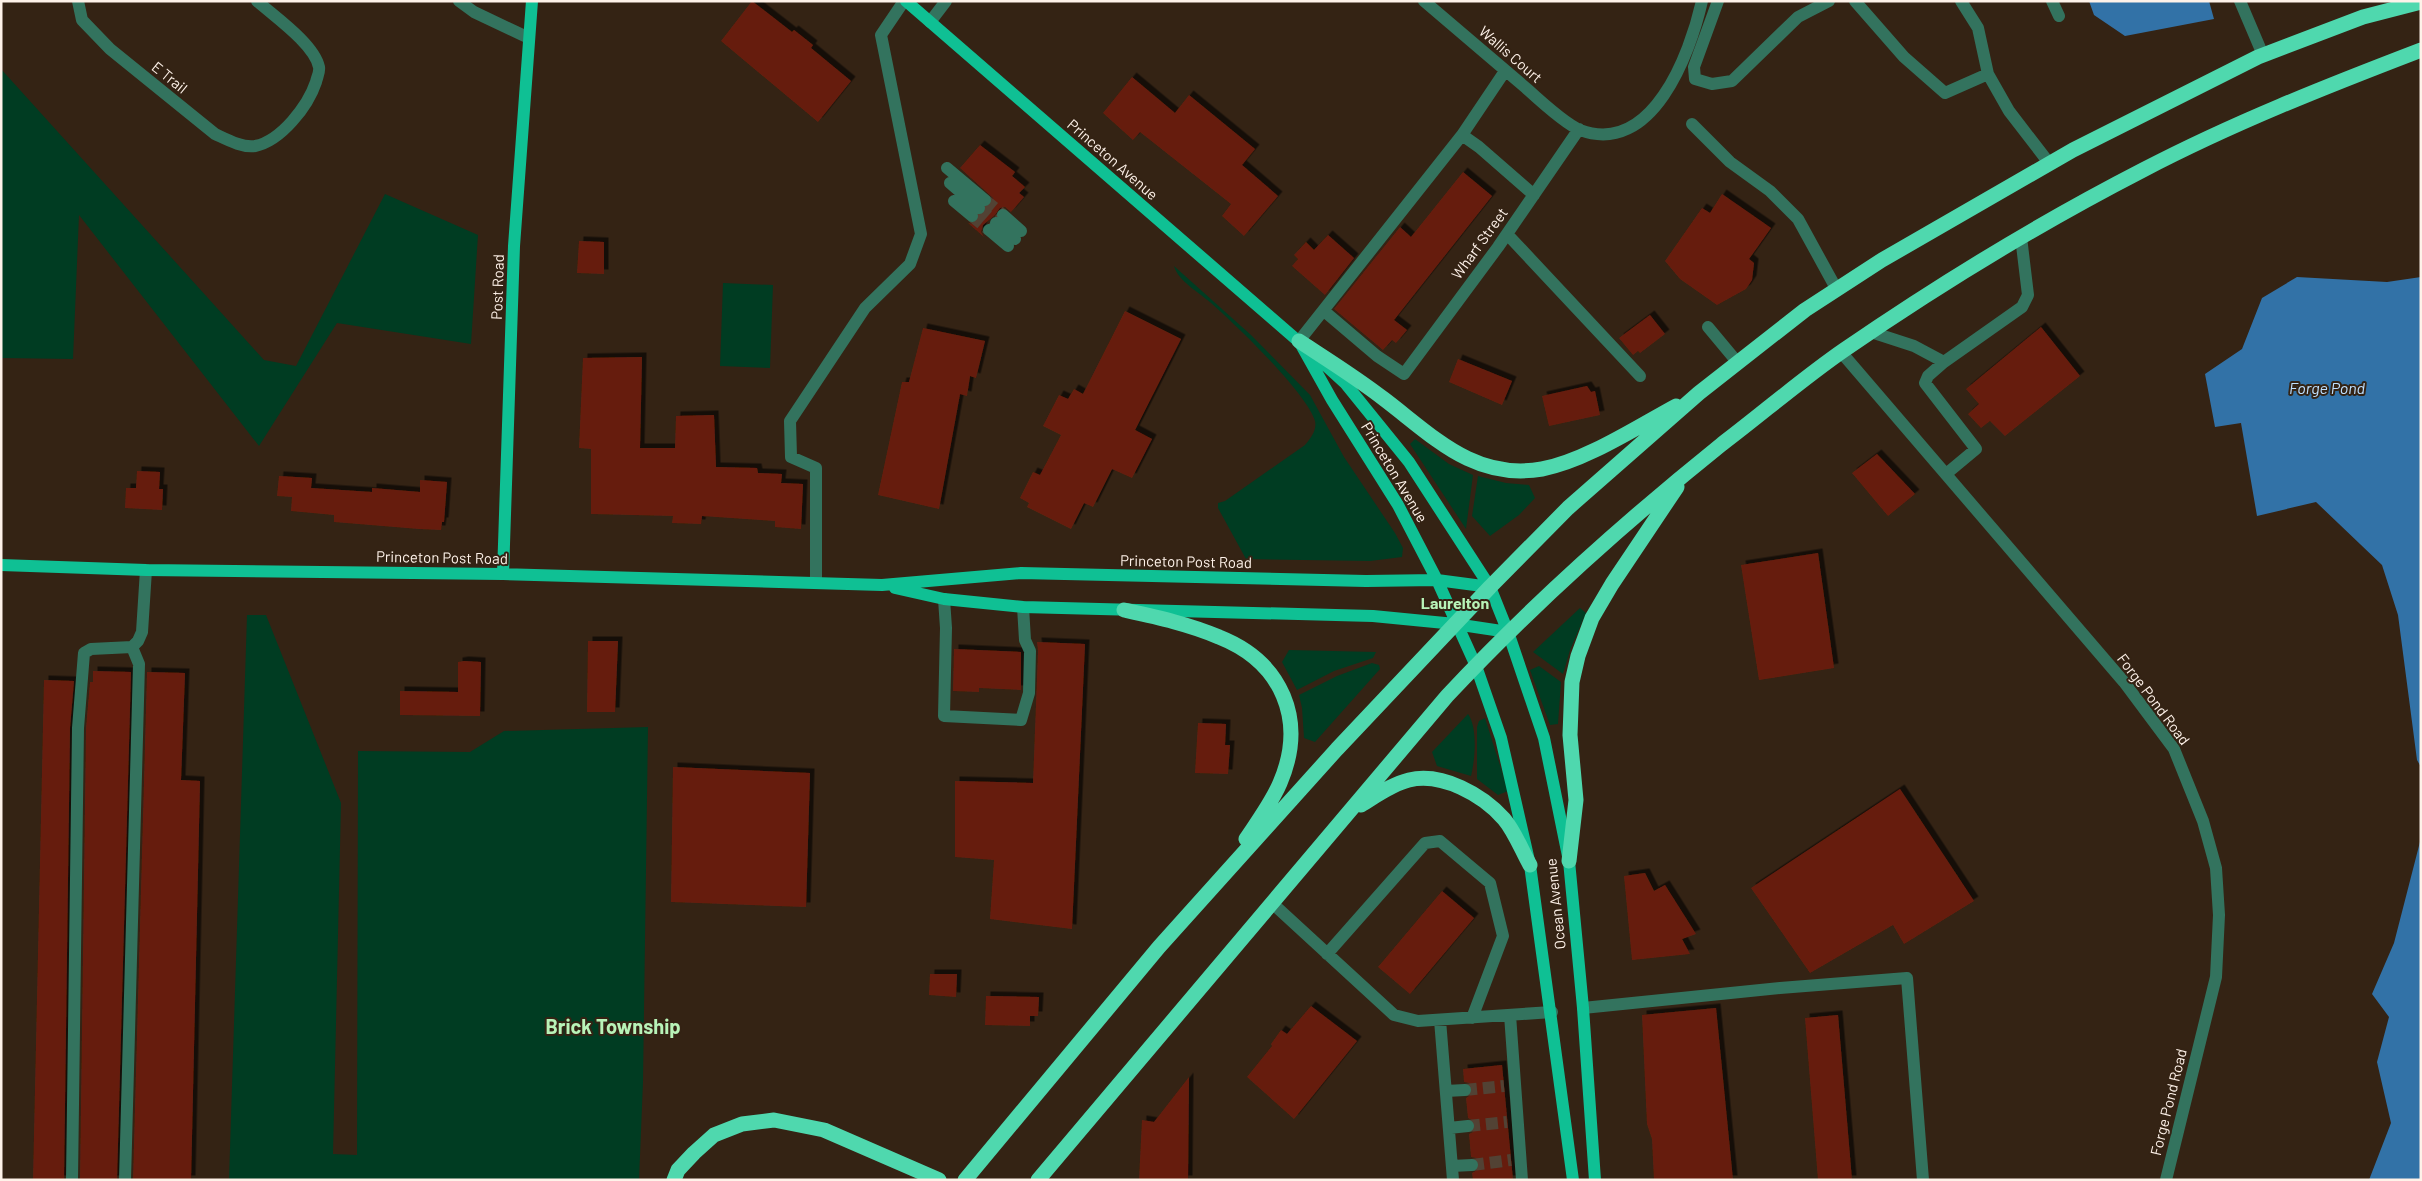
<svg xmlns="http://www.w3.org/2000/svg" width="2422" height="1181" font-family="Barlow,sans-serif">
	<style>
		.green { fill: #003c22 }
		.water { fill: #3272a7 }
		.building { fill: #661f0d; filter: url(#shadow) }
		.lines { fill: none; stroke-linecap: round; stroke-linejoin: round }
		.minor-tunnel { stroke: #524234; stroke-width: 12; stroke-dasharray: 12 6; stroke-linecap: butt }
		.minor { stroke: #33735e; stroke-width: 12 }
		.major { stroke: #0fc094; stroke-width: 12 }
		.highway { stroke: #4fd8ae; stroke-width: 15 }
		.labels { text-anchor: middle; dominant-baseline: central; stroke-width: 4; stroke-linejoin: round; paint-order: stroke }
		.street-label { font-size: 15px; fill: #fef2e9; stroke: #342314 }
		.water-label { font-size: 16px; font-style: italic; fill: #bfe0ff; stroke: #342314 }
		.neighbourhood-label { font-size: 16px; font-weight: bold; fill: #b8f3b8; stroke: #342314 }
		.district-label { font-size: 20px; font-weight: bold; fill: #b8f3b8; stroke: #342314 }
	</style>
	<defs>
		<filter id="shadow"><feDropShadow dx="4.5" dy="-4.5" stdDeviation="0" flood-color="#0009"/></filter>
	</defs>
	<rect width="100%" height="100%" fill="#342314"/>
	<!-- green -->
	<path class="green" d="M1,69L264,360L296,366L385,194L478,235L471,344L337,323L259,446L79,215L73,359L1,358Z
		M1174,266L1251,335L1310,395L1344,457L1395,533L1403,548L1402,557L1370,561L1246,559L1218,508V503L1225,501L1305,445C1311,438 1317,430 1315,421C1307,393 1235,324 1211,303C1200,293 1178,281 1174,266Z
		M723,283L773,285L770,368L720,366Z
		M1415,439L1449,464L1473,475L1466,529L1410,444Z
		M1478,476L1506,483L1529,485L1535,498L1519,515L1490,536L1472,516Z
		M1580,608L1586,613L1570,650L1563,674L1533,652Z
		M247,615H266L341,803L333,1154L357,1155L358,751L470,752L504,731L648,727L643,1082L639,1180H229Z
		M1289,650L1376,652L1373,658L1334,671L1297,690L1282,662Z
		M1372,663L1379,665L1380,669L1315,742L1304,738L1302,708L1299,695L1337,676Z
		M1539,666L1561,682L1558,724L1550,725L1530,670Z
		M1468,714C1478,728 1475,760 1471,776L1437,766L1432,752Z
		M1485,718L1508,791L1498,795L1477,779V727L1479,721Z"/>
	<!-- water -->
	<path class="water" d="M2089,1H2209L2214,19L2125,36L2094,15Z
		M2297,277L2387,282L2421,277V767L2417,760L2398,615L2382,565L2316,502L2257,516L2241,423L2215,427L2205,374L2242,349L2262,298Z
		M2421,838V1180H2369L2391,1123L2377,1062L2389,1017L2372,994L2394,943Z"/>
	<!-- building -->
	<path class="building" d="M752,1L792,32L794,30L813,45L811,48L851,81L818,122L721,41Z
		M1132,77L1175,113L1189,95L1255,149L1242,165L1278,196L1244,236L1222,216L1231,204L1140,132L1133,140L1103,113Z
		M980,145L1015,172L1012,176L1025,187L1019,193L1024,197L1011,212L1005,207L1000,208L995,215L983,225L981,232L984,237L968,223L974,224L978,222L980,216L985,214L987,208L991,205L993,198L960,168Z
		M1463,172L1492,196L1394,320L1407,330L1396,343L1392,340L1383,350L1334,309L1400,227L1411,237Z
		M1722,194L1771,228L1749,259L1754,263L1752,280L1746,289L1717,305L1680,279L1665,261L1702,208L1710,213Z
		M1328,235L1354,258L1325,295L1292,266L1298,259L1294,255L1306,242L1314,250Z
		M579,241L604,242V274L577,273Z
		M1125,311L1181,339L1135,430L1152,439L1132,478L1112,469L1093,507L1084,503L1071,529L1027,507L1029,503L1020,498L1033,472L1040,475L1061,435L1043,426L1059,395L1068,399L1074,389L1083,394Z
		M1650,315L1665,334L1640,353L1638,351L1633,355L1619,338Z
		M2041,327L2080,376L2005,436L1990,421L1981,428L1968,414L1979,404L1966,389Z
		M923,328L985,341L976,378L970,376L967,396L960,394L939,509L878,495L902,382H909Z
		M642,357L640,448H675L676,416L714,415L716,467L757,468L758,473L782,474L781,483L803,484L801,529L775,527V521L702,516L701,524L672,523L673,516L591,514V449L579,448L583,358Z
		M1458,359L1512,381L1502,405L1449,382Z
		M1587,386L1591,392L1595,391L1600,415L1549,426L1542,396Z
		M1877,454L1915,494L1888,516L1852,473Z
		M137,471L160,472L159,489H163L162,510L125,508L126,488H136Z
		M279,476L312,478L311,488L372,492V488L420,492V480L447,482L444,522H442L441,530L419,529L334,522V515L291,511L292,497L277,496Z
		M1818,553L1834,668L1759,680L1741,565Z
		M588,641H618L615,712H587Z
		M1037,642L1085,644L1072,929L990,919L994,860L955,857V781L1033,783L1038,651Z
		M954,649L1021,652V690L979,688V692L953,691Z
		M464,661L481,662L480,716L400,715V691L458,692V662Z
		M93,671L131,672L117,1180H80L86,728L90,682H93Z
		M147,672L185,673L181,780L200,781L191,1180H133Z
		M44,680L74,681L70,728L64,1180H33Z
		M1198,723L1226,724L1225,745H1230L1228,774L1195,773Z
		M673,767L810,773L806,907L671,902Z
		M1900,789L1974,901L1904,944L1893,925L1810,973L1751,888Z
		M1645,873L1654,891L1665,885L1696,934L1682,939L1690,954L1632,960L1624,876Z
		M1442,891L1474,918L1410,994L1378,967Z
		M930,974H957L956,997L929,995Z
		M986,996L1039,997L1038,1016H1030V1026L985,1025Z
		M1311,1006L1357,1041L1294,1119L1247,1077L1272,1046L1271,1044L1281,1030L1287,1034Z
		M1716,1008L1733,1180H1654L1652,1139L1647,1124L1642,1015Z
		M1838,1015L1852,1180H1818L1805,1018Z
		M1502,1065L1513,1180H1473L1472,1173L1479,1169L1480,1164L1476,1158L1471,1157L1469,1134L1473,1132L1476,1126L1474,1121L1468,1118L1466,1098L1472,1094L1473,1089L1469,1083L1464,1082L1463,1069Z
		M1189,1077L1188,1180H1139L1142,1120L1154,1122Z"/>
	<g class="lines">
		<!-- minor-tunnel -->
		<path class="minor-tunnel" d="M985,200L1003,215
			M979,208L996,223
			M972,216L989,230
			M1465,1090L1504,1086
			M1468,1126L1507,1122
			M1472,1165L1511,1160"/>
		<!-- minor -->
		<path class="minor" d="M78,1L82,20L110,49L215,134C226,139 242,148 255,146C281,141 308,106 316,82C317,77 320,72 319,67C314,44 275,17 257,1
			M459,1L474,12L529,38
			M1424,1C1458,30 1492,59 1526,88C1538,99 1565,124 1580,130C1652,157 1690,54 1702,1
			M1718,1L1694,67L1695,79L1712,84L1732,81L1798,17L1829,1
			M1855,1L1904,57L1945,93L1988,74
			M1961,1L1978,28L1988,74L2009,111L2049,163
			M2052,1L2059,16
			M2240,1L2263,55
			M930,22L946,1
			M1505,71L1462,135L1479,147L1534,195
			M1692,124L1730,162L1770,191L1798,219L1837,290
			M947,168L985,200
			M950,183L979,208
			M954,201L972,216
			M1003,215L1021,231
			M996,223L1015,239
			M989,230L1008,246
			M1507,234L1640,376
			M1324,311L1377,356L1404,374L1498,247L1579,129
			M1708,327L1738,363
			M1871,332L1914,346L1944,362L2022,307L2028,295L2021,237
			M1299,341L1462,135
			M1841,352L2124,682L2174,749L2203,821L2216,868L2219,915L2216,977L2166,1180
			M1944,362L1928,376L1925,383L1976,449L1946,474
			M816,583V468L791,457L790,421L865,308L910,264L921,234L881,35L904,1
			M944,599L946,628L944,716L1021,720L1029,693L1030,651L1025,640L1023,607
			M1272,903L1394,1015L1418,1021L1552,1012
			M1327,954L1425,843L1440,841L1490,883L1503,936L1472,1018
			M1583,1008L1780,988L1907,978L1923,1180
			M1510,1015L1522,1180
			M1440,1020L1453,1180
			M1446,1091L1465,1090
			M1449,1128L1468,1126
			M1452,1166L1472,1165
			M72,1180L78,728L84,653L91,649L132,647L138,641L142,632L146,570
			M125,1180L139,664L132,647"/>
		<!-- major -->
		<path class="major" d="M906,1L1305,347
			M1299,341L1332,400L1398,505L1437,580L1476,666L1501,738L1530,865L1573,1180
			M1322,362L1345,383L1409,462L1490,587L1508,632L1544,738L1569,861L1583,1008L1595,1180
			M1,565L146,570L503,574L882,585L1021,573L1366,581L1437,580L1490,587
			M503,574L514,246L532,1
			M895,588L944,599L1023,607L1373,616L1455,624L1508,632"/>
		<!-- highway -->
		<path class="highway" d="M1299,341C1328,360 1357,378 1384,399C1433,436 1474,481 1542,469C1585,461 1637,427 1676,406
			M1124,610C1156,617 1189,624 1219,637C1282,662 1307,720 1280,783C1272,802 1258,821 1246,839
			M1361,805C1376,796 1392,784 1409,780C1442,772 1483,795 1504,819C1515,832 1522,851 1530,865
			M1569,861L1576,800L1570,735L1572,682L1578,656L1592,618L1612,584L1677,487
			M674,1180L678,1170L694,1153L714,1135L742,1124L774,1120L824,1130L939,1180
			M965,1180L1159,947L1337,749L1490,587L1568,508L1699,393L1805,310L1882,260L2073,150L2258,57L2363,17L2421,2
			M1038,1180L1447,696C1532,605 1625,522 1722,444C1763,413 1802,379 1844,350C1940,284 2040,223 2143,170C2233,123 2327,86 2421,50"/>
	</g>
	<g class="labels">
		<!-- street labels -->
		<g class="street-label">
			<text transform="translate(1511 54) rotate(41)">Wallis Court</text>
			<text transform="translate(170 77) rotate(39)">E Trail</text>
			<text transform="translate(1113 159) rotate(41)">Princeton Avenue</text>
			<text transform="translate(1479 243) rotate(-54)">Wharf Street</text>
			<text transform="translate(497 287) rotate(-88)">Post Road</text>
			<text transform="translate(1395 472) rotate(59)">Princeton Avenue</text>
			<text transform="translate(442 557) rotate(1)">Princeton Post Road</text>
			<text transform="translate(1186 561) rotate(1)">Princeton Post Road</text>
			<text transform="translate(2154 699) rotate(53)">Forge Pond Road</text>
			<text transform="translate(1555 904) rotate(-96)">Ocean Avenue</text>
			<text transform="translate(2168 1102) rotate(-76)">Forge Pond Road</text>
		</g>
		<!-- water labels -->
		<g class="water-label">
			<text x="2327" y="387">Forge Pond</text>
		</g>
		<!-- neighbourhood labels -->
		<g class="neighbourhood-label">
			<text x="1455" y="602">Laurelton</text>
		</g>
		<!-- district labels -->
		<g class="district-label">
			<text x="613" y="1026">Brick Township</text>
		</g>
	</g>
	<!-- border -->
	<rect width="2422" height="1181" fill="none" stroke="#fef2e9" stroke-width="5"/>
</svg>
